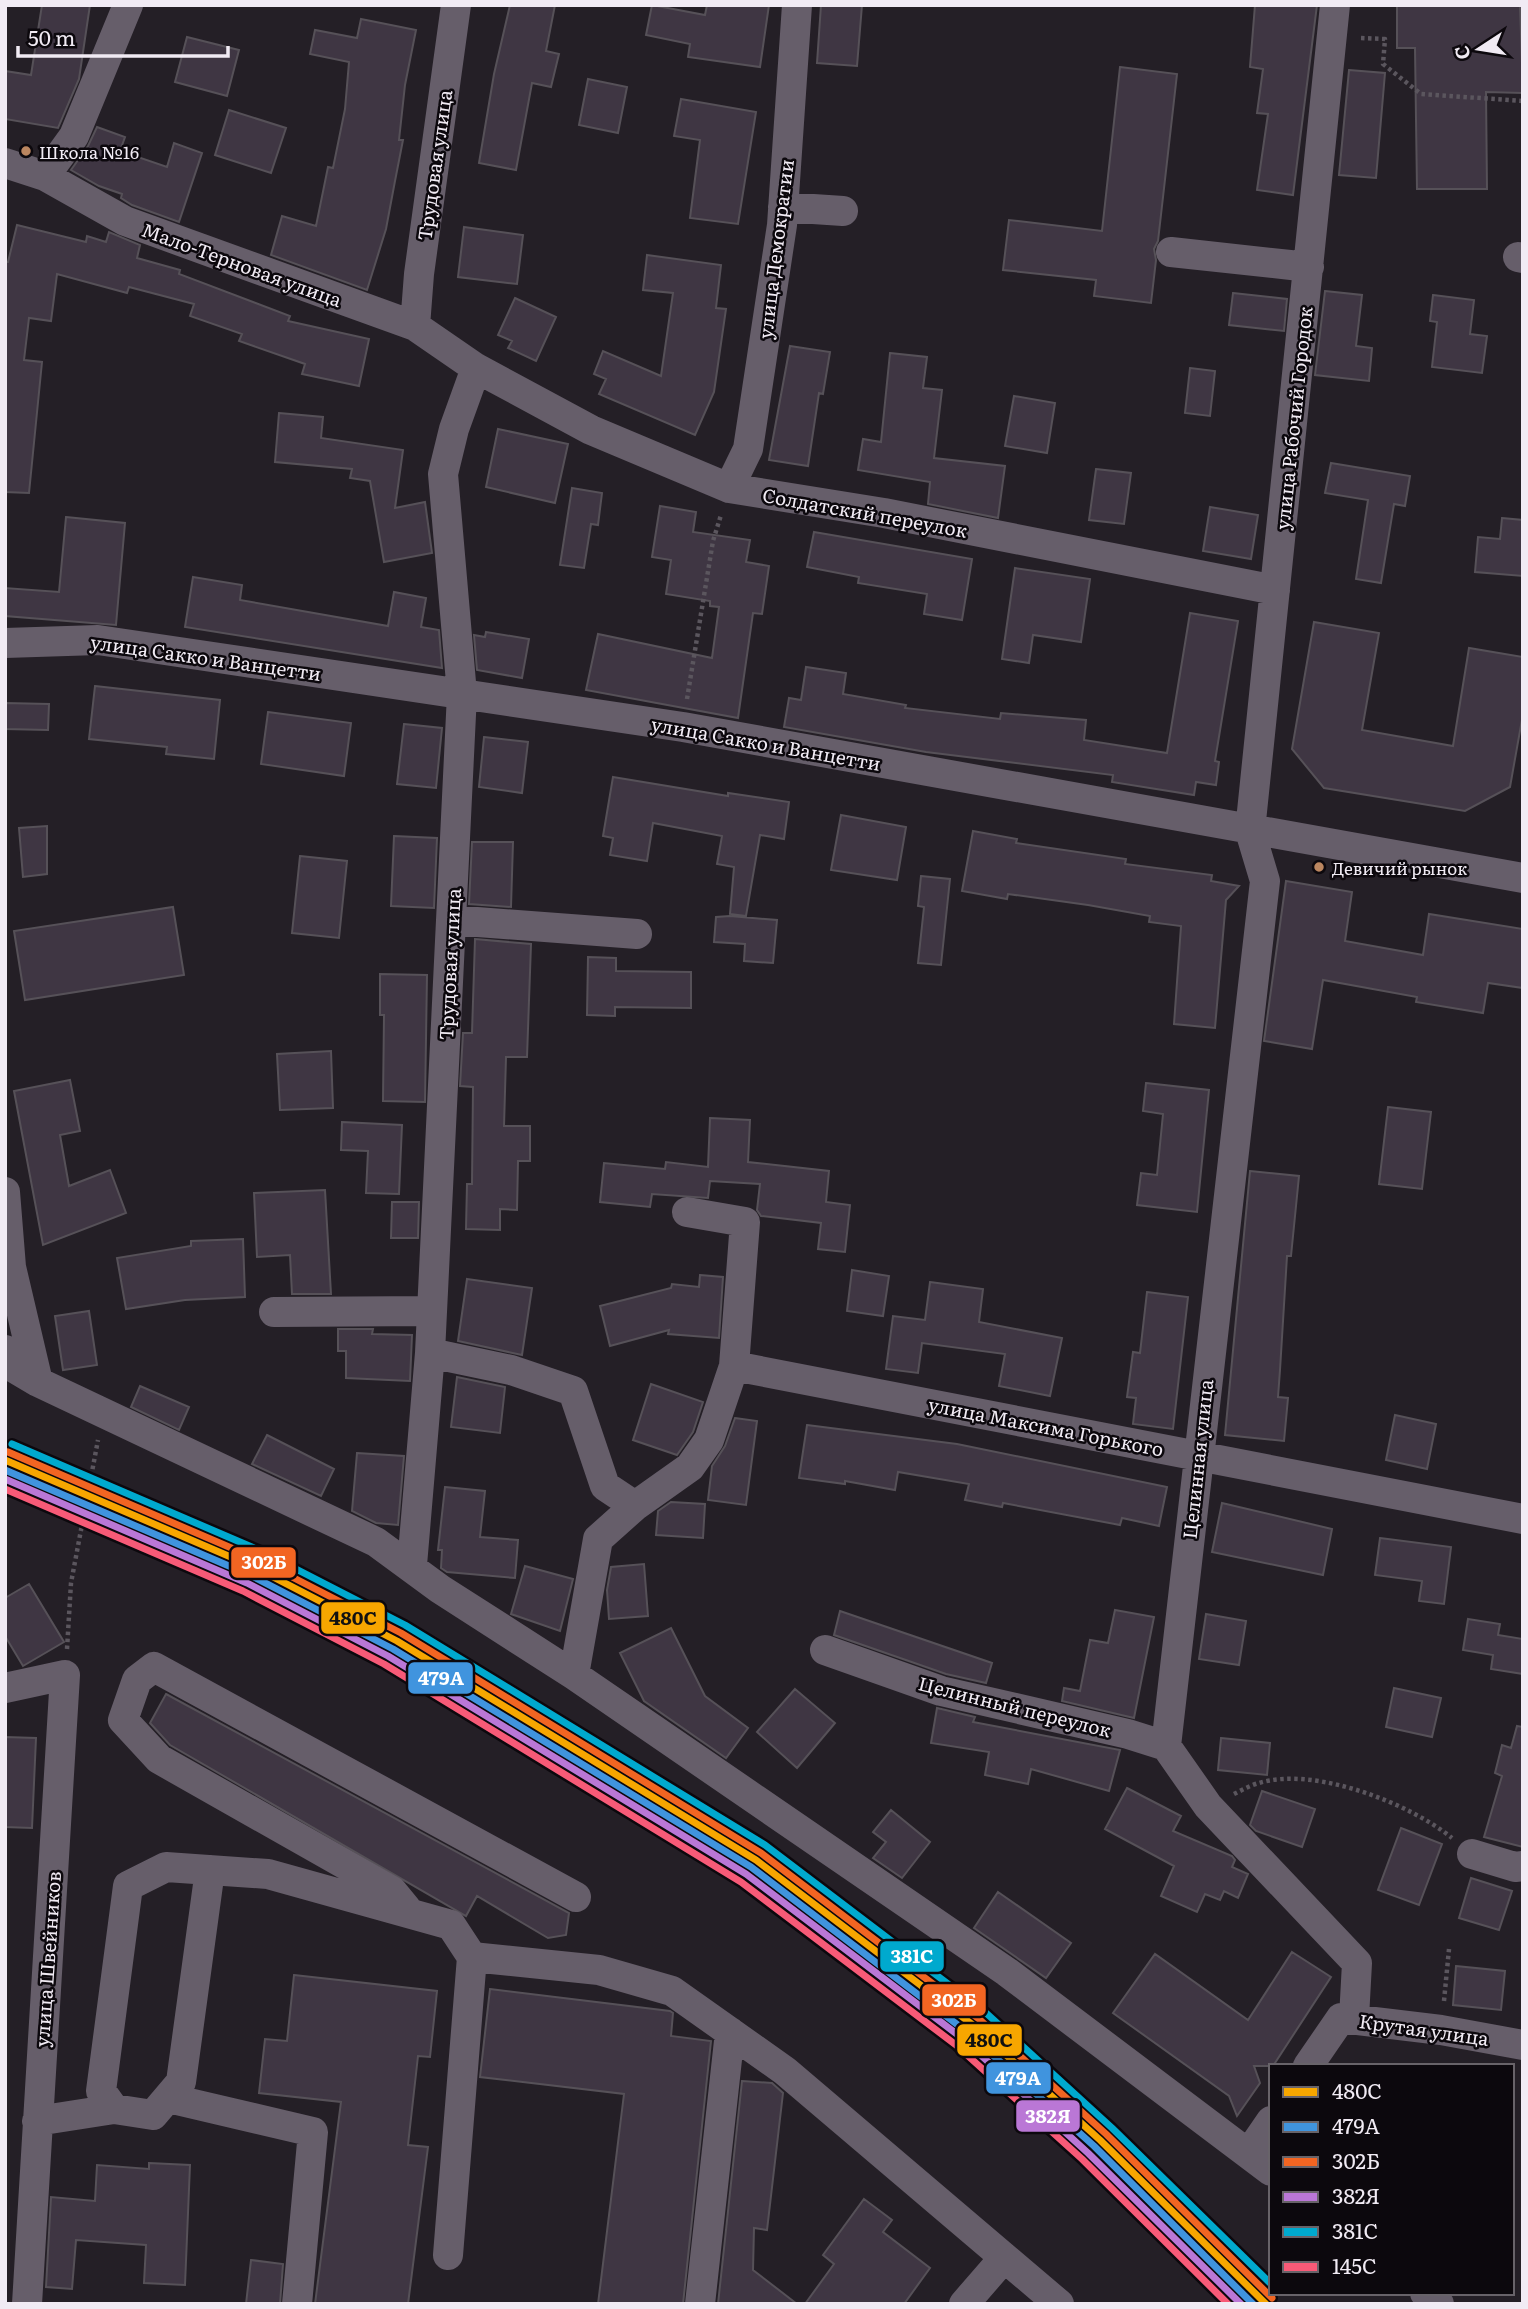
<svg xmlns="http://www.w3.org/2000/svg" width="1528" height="2309" font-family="Literata,serif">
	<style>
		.building { fill: #3f3643; stroke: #565158; stroke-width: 2 }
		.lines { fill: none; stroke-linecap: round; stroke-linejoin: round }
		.path { stroke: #5b565e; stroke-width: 4.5; stroke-dasharray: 3.5 3.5; stroke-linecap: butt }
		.minor { stroke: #665e6a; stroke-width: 30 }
		.rail-1-casing { stroke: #0c080d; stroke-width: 12 }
		.rail-2-casing { stroke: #0c080d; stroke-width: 12 }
		.rail-3-casing { stroke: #0c080d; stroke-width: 12 }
		.rail-4-casing { stroke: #0c080d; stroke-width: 12 }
		.rail-5-casing { stroke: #0c080d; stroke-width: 12 }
		.rail-6-casing { stroke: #0c080d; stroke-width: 12 }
		.rail-1 { stroke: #f7a600; stroke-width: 7 }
		.rail-2 { stroke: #4094de; stroke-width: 7 }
		.rail-3 { stroke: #f26522; stroke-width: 7 }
		.rail-4 { stroke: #ba77d6; stroke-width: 7 }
		.rail-5 { stroke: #00a9ce; stroke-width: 7 }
		.rail-6 { stroke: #f75a77; stroke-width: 7 }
		.bus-dot { fill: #bb8660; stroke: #0c080d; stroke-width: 2.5 }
		.labels { text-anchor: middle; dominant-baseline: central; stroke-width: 5; stroke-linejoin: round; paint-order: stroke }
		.bus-label { font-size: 17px; fill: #f1ebf4; stroke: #0c080d; text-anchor: start }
		.street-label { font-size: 19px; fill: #f1ebf4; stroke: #0c080d }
		.line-badge { stroke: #0c080d; stroke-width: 2.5 }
		.badge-label { font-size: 19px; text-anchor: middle; font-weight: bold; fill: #fff }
		.pale-badge-label { font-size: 19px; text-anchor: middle; font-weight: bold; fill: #111 }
	</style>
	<rect width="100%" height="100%" fill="#241f26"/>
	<!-- building -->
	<path class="building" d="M42,5H90L79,79L58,128L5,119V71L31,75Z
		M510,5H555L546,51L559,54L551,87L532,83L516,170L479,163L494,74Z
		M652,5L705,15L707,5H769L760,67L688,57L690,44L646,35Z
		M821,5H862L857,66L817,63Z
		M1255,5H1317L1293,195L1257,190L1268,114L1257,113L1263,69L1250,67Z
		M1397,5H1520L1523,93L1486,92L1487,189H1417L1415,48H1397Z
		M361,19L416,30L405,85L399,140H403L395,181L386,229L367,290L271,255L282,216L316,226L328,167L333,168L345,109L349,62L310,54L315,30L357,38Z
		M187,37L239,50L227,96L175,82Z
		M1120,67L1177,74L1158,241L1154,249L1156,260L1151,303L1094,296L1096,280L1003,270L1009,220L1102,231Z
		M1349,70L1385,73L1376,178L1339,175Z
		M588,79L627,87L618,133L579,125Z
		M681,99L756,112L738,224L690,218L700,140L674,136Z
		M229,110L286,128L271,173L215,155Z
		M97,127L125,137L120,151L167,167L174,143L202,153L179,222L132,205L121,198L122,194L99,186L71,170L88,146Z
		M17,225L86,242L87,236L106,242L109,232L140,245L137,258L180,270L179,274L290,316L288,321L369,339L359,386L302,374L305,364L239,341L242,334L190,316L194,304L129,287L127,293L57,274L51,321L29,318L24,360L42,362L29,493L5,492V262H8Z
		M464,227L523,235L517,284L458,277Z
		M647,255L721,265L716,308L726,309L714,392L695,435L599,394L606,379L594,374L603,351L661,376L673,293L643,290Z
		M1325,291L1362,295L1356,346L1372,348L1369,381L1315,375Z
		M1233,293L1287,299L1284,331L1229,325Z
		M1433,295L1474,300L1470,334L1487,336L1482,373L1432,367L1437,322L1430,321Z
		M515,298L556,317L536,361L508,348L512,341L498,335Z
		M790,346L830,352L823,394L819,393L808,466L769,460Z
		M890,353L927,357L923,388L942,390L934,458L1005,466L998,518L928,504L930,482L858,470L863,439L881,442Z
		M1190,368L1215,371L1210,416L1185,413Z
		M1014,396L1055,403L1047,453L1005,446Z
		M279,413L323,417L321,438L403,450L395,508L425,502L432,553L384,562L370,481L350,478L352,469L275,462Z
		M498,429L568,444L555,503L486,487Z
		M1331,463L1410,476L1405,506L1394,504L1381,583L1356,579L1368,500L1325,493Z
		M1096,469L1131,473L1124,524L1089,520Z
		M572,488L602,493L598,525L591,524L584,568L560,565Z
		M660,506L696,512L693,532L750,540L746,562L769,566L762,614L753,613L738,718L586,690L598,634L712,658L719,607L710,606V601L666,594L671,560L652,557Z
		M1210,507L1258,515L1251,559L1203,551Z
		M66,517L125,523L116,625L5,616V588L59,592Z
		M1502,518L1523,520V576L1475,572L1478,537L1500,539Z
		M814,532L972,559L962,620L924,614L927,594L858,583L859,577L807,567Z
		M1015,568L1090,579L1081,642L1033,635L1029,663L1002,659Z
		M193,577L242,585L240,600L388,626L394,592L426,598L421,627L439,630L442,668L185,627Z
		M1190,613L1238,621L1215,761L1219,762L1216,785L1196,782L1194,795L1112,782L1113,775L926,752L784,727L789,698L801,700L806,667L846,673L843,694L906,705L905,708L1000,719L1001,713L1086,720L1084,740L1167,753Z
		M1314,622L1379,633L1362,730L1453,746L1469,648L1523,657V714L1510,787L1465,811L1324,788L1292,749Z
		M486,632L529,639L522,678L477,670L474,635L485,637Z
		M95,686L220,700L214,759L166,754L167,747L89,739Z
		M5,703L49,704L48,730L5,729Z
		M268,712L351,723L344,776L261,764Z
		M404,724L442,728L436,788L397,784Z
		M484,737L528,742L522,793L479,787Z
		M613,777L728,796V793L789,802L784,839L760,835L746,916L730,914L734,867L717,864L722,836L653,823L647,861L610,855L613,838L603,836Z
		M841,815L906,827L897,880L831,870Z
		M47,826V874L23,877L19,828Z
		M973,831L1017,839L1016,843L1126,859L1125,864L1212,875L1211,881L1239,886L1226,900L1215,1028L1174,1024L1181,926L1149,922L1150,916L1088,905L1008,894L1007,899L962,891Z
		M394,836L437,838L434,908L391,906Z
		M472,842H513L511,907L469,904Z
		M300,856L347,861L339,938L292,933Z
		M921,876L950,879L941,965L918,963L924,907L918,906Z
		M1286,881L1352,892L1345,941L1423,955L1429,914L1523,929V988L1488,983L1483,1013L1416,1002L1417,997L1323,980L1312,1049L1264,1041Z
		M173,907L184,975L25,1000L14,931Z
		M730,916L777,920L773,963L744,961L745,944L714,942L716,917Z
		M475,939L531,944L527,1057H506L504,1126H530V1161H518L517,1210L500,1209V1230L466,1229L467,1184H472L473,1087L460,1086L463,1033H472Z
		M588,957L616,958V971L691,972V1008L615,1007V1016L587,1015Z
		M380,974L427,975L425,1102L383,1101L384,1015H380Z
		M331,1051L333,1108L280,1110L277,1054Z
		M70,1080L80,1131L60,1135L69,1186L110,1170L126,1213L43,1245L14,1091Z
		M1146,1083L1209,1090L1197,1212L1137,1205L1141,1173L1157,1175L1163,1114L1143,1111Z
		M1388,1107L1431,1112L1422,1189L1379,1184Z
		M710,1118L750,1120L748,1162L829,1171L826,1202L850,1205L845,1252L818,1249L821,1223L761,1216L757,1210L760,1184L710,1181L708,1198L652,1194L650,1207L600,1202L604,1163L665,1169L666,1162L708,1167Z
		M342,1122L402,1125L399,1194L366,1193L368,1151L341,1150Z
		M1250,1171L1299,1176L1291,1256H1287L1280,1370L1278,1397L1288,1398L1284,1441L1225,1435Z
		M325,1190L331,1294H292L290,1255L257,1257L254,1193Z
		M392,1202H419L418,1238H391Z
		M243,1239L245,1297L185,1300L126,1309L117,1258L191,1246V1241Z
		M852,1270L889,1276L883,1316L847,1311Z
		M700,1275L723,1277L719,1338L668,1334L669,1330L610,1346L600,1306L671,1288L672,1284L699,1287Z
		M467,1279L532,1288L522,1355L458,1341Z
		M930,1282L983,1289L979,1322L1062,1338L1050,1396L999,1386L1005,1354L922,1343L918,1373L886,1369L893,1316L925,1320Z
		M1147,1292L1188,1297L1173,1429L1133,1424L1136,1398L1127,1397L1133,1352L1140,1353Z
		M89,1311L97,1365L63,1370L55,1316Z
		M338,1329H373L372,1334L412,1335L410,1381L346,1378V1351H338Z
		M457,1377L505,1387L500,1433L451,1427Z
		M651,1384L703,1402L693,1432L677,1455L633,1440Z
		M140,1386L189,1407L179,1430L131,1407Z
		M1395,1415L1436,1424L1427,1469L1386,1460Z
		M735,1418L757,1421L746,1505L708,1500L712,1466L725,1446Z
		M807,1425L957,1444L1167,1487L1159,1526L1122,1518L1120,1525L1003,1503L1002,1507L965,1500L969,1484L898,1472L895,1490L845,1481V1484L799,1478Z
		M267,1435L334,1469L321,1496L252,1464Z
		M357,1453L404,1456L398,1525L376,1523L352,1511Z
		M445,1487L485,1491L480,1537L518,1540L515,1578L447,1572L441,1568L442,1550H438Z
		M671,1502L705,1504L703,1538L656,1535L658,1511Z
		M1222,1503L1332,1529L1323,1575L1212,1552Z
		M1380,1538L1451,1547L1444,1604L1419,1601L1422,1581L1375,1575Z
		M644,1564L648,1616L609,1619L607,1590L611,1567Z
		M525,1566L573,1579L560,1631L511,1614Z
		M29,1584L64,1642L23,1666L5,1636V1598Z
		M1115,1610L1154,1617L1134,1718L1062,1701L1064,1688L1080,1691L1090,1640L1108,1643Z
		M840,1611L992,1663L986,1683L946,1674L834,1635Z
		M1206,1614L1246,1621L1239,1665L1199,1659Z
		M1468,1619L1500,1624L1498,1635L1523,1639V1674L1491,1669L1493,1655L1463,1650Z
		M671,1628L705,1696L748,1728L726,1758L644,1701L620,1653Z
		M1394,1688L1441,1698L1432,1737L1386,1727Z
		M795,1689L835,1723L797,1768L757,1732Z
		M166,1694L569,1913L566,1935L548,1938L477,1896L466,1916L170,1745L150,1723Z
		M937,1708L975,1717L973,1722L1120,1750L1109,1791L1031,1769L1028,1784L985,1775L989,1752L931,1743Z
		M1517,1726L1523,1727V1847L1484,1837L1502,1776L1495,1773L1502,1745L1511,1748Z
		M5,1737L36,1738L32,1828L5,1827Z
		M1221,1738L1270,1743L1267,1775L1218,1770Z
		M1127,1788L1181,1816L1173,1831L1232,1856L1235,1860L1232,1867L1248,1874L1238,1898L1224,1891L1220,1900L1205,1894L1197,1912L1161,1896L1174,1866L1105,1829Z
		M1262,1791L1315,1809L1302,1847L1256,1831L1250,1825Z
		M891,1810L930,1842L902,1878L873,1858L886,1842L873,1832Z
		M1401,1828L1442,1844L1419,1905L1378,1890Z
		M1471,1878L1512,1891L1499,1930L1459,1918Z
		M998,1892L1071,1943L1046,1978L974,1928Z
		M1292,1952L1331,1977L1273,2066H1254L1260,2083L1237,2116L1229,2096L1113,2013L1155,1954L1248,2020Z
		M1456,1966L1505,1971L1501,2010L1453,2005Z
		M294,1975L437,1991L430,2057L418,2056L408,2145L428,2147L408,2304H315L341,2102L259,2093L265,2039L287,2041Z
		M490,1989L670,2011L673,2013L671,2036L711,2041L683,2304H598L624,2094L480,2077Z
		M742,2081L772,2083L783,2093L767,2230L754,2228L753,2270L797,2304H718Z
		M149,2163L190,2165L185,2285L144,2283L146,2245L76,2240L72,2289L46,2287L51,2197L95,2201L97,2165L149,2169Z
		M864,2199L892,2220L883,2232L930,2268L904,2304H805L834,2264L823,2255Z
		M251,2260L283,2264L280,2304H246Z"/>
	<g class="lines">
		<!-- path -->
		<path class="path" d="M1361,38L1385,39L1383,64L1421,94L1523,101
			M687,699L713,541L721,515
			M67,1649L71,1583L98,1440
			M1234,1794C1242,1790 1251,1785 1259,1783C1314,1766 1409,1803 1452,1838
			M1444,2001L1449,1949"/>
		<!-- minor -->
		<path class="minor" d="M1335,5L1250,831L1265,881L1166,1746L1208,1806L1357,1963L1354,2018
			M5,163L45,176L125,221L415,326L476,368L591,430L729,488L884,513L1275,590
			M45,176L74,136L128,5
			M783,207L843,211
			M1171,252L1309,267
			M1518,257L1523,258
			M415,326L419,274L456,5
			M729,488L748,449L782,225L797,5
			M5,643L98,640L683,727L1523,878
			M451,920L637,934
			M5,1192L11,1267L38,1382
			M687,1212L745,1222L734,1366
			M274,1312L432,1311
			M5,1350L11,1366L38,1382L376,1542L440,1589L574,1675L1007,1972L1271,2171
			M430,1353L511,1370L573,1391L605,1486L635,1506L690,1467L709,1440L734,1366L1523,1519
			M412,1565L430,1353L462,694L443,474L454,429L476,368
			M825,1650L941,1691L1128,1734L1166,1746
			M574,1675L598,1539L635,1506
			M5,1688L65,1675L27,2304
			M1472,1854L1515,1867L1523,1866
			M210,1870L181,2082L153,2115L114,2109L101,2091L128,1886L166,1867L268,1874L451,1925L472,1957L448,2255
			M406,1908L392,1891L159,1759L123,1720L137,1680L154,1667L576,1897
			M472,1957L599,1970L672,1991L785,2071L1059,2304
			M1308,2066L1341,2018L1441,2030L1523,2045
			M168,2098L313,2132L297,2304
			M37,2121L114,2109
			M1249,2153L1271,2121
			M1425,2293L1439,2304
			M700,2304L730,2032
			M964,2304L1003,2259"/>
		<defs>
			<path id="rail-1" d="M5,1460L254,1567L397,1641L756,1860L973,2025L1100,2140L1266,2304"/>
			<path id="rail-2" d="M5,1470L250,1575L393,1649L751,1867L967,2032L1094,2146L1253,2304"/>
			<path id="rail-3" d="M8,1452L257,1559L401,1633L761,1853L979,2019L1106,2134L1272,2298"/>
			<path id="rail-4" d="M5,1479L247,1583L388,1656L746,1874L962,2038L1088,2153L1241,2304"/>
			<path id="rail-5" d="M12,1444L261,1551L405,1625L765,1845L985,2012L1112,2128L1271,2284"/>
			<path id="rail-6" d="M5,1489L243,1591L384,1664L741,1882L956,2045L1082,2159L1228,2304"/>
		</defs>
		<!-- rail-1 casing -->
		<use href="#rail-1" class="rail-1-casing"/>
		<!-- rail-2 casing -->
		<use href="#rail-2" class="rail-2-casing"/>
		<!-- rail-3 casing -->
		<use href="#rail-3" class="rail-3-casing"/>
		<!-- rail-4 casing -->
		<use href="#rail-4" class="rail-4-casing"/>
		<!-- rail-5 casing -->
		<use href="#rail-5" class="rail-5-casing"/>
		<!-- rail-6 casing -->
		<use href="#rail-6" class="rail-6-casing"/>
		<!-- rail-1 -->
		<use href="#rail-1" class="rail-1"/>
		<!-- rail-2 -->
		<use href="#rail-2" class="rail-2"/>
		<!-- rail-3 -->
		<use href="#rail-3" class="rail-3"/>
		<!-- rail-4 -->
		<use href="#rail-4" class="rail-4"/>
		<!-- rail-5 -->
		<use href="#rail-5" class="rail-5"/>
		<!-- rail-6 -->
		<use href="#rail-6" class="rail-6"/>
	</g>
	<!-- markers -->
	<g class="bus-dot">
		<circle cx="26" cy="151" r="6"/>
		<circle cx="1319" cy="867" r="6"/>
	</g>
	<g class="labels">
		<!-- bus labels -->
		<g class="bus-label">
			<text x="39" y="151">Школа №16</text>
			<text x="1332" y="867">Девичий рынок</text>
		</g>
		<!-- street labels -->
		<g class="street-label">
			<text transform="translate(434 165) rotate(-82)">Трудовая улица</text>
			<text transform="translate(775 249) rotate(-83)">улица Демократии</text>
			<text transform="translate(242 264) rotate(20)">Мало-Терновая улица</text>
			<text transform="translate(1293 418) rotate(-84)">улица Рабочий Городок</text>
			<text transform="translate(865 512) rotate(10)">Солдатский переулок</text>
			<text transform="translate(206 657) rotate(8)">улица Сакко и Ванцетти</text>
			<text transform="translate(766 743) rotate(10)">улица Сакко и Ванцетти</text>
			<text transform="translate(449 964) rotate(-87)">Трудовая улица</text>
			<text transform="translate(1046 1426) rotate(11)">улица Максима Горького</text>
			<text transform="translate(1197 1459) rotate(-84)">Целинная улица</text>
			<text transform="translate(1015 1706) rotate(14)">Целинный переулок</text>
			<text transform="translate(47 1959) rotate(-86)">улица Швейников</text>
			<text transform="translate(1424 2029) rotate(8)">Крутая улица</text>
		</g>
	</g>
	<g class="line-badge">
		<rect x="230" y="1546" width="67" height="33" rx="7" fill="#f26522"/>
		<rect x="320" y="1601" width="66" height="34" rx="7" fill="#f7a600"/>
		<rect x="407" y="1661" width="67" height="34" rx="7" fill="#4094de"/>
		<rect x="879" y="1940" width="66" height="33" rx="7" fill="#00a9ce"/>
		<rect x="921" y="1983" width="66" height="34" rx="7" fill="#f26522"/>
		<rect x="956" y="2023" width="67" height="34" rx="7" fill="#f7a600"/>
		<rect x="985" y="2061" width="67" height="34" rx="7" fill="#4094de"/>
		<rect x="1015" y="2099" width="66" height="34" rx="7" fill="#ba77d6"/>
	</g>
	<g class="badge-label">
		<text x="264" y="1569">302Б</text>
		<text x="441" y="1685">479А</text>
		<text x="912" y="1963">381С</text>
		<text x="954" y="2007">302Б</text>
		<text x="1018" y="2085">479А</text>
		<text x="1048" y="2123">382Я</text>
	</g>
	<g class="pale-badge-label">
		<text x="353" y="1625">480С</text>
		<text x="989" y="2047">480С</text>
	</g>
	<!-- border -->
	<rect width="1528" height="2309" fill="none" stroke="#f1ebf4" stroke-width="14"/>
	<!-- legend -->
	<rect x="1269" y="2064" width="245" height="231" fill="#0c080d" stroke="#686369" stroke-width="2"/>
	<rect x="1283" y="2087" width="35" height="10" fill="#f7a600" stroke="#686369" stroke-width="2"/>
	<text x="1332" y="2099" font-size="21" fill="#f1ebf4">480С</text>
	<rect x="1283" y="2122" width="35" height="10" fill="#4094de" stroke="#686369" stroke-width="2"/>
	<text x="1332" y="2134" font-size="21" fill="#f1ebf4">479А</text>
	<rect x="1283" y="2157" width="35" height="10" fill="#f26522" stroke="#686369" stroke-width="2"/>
	<text x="1332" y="2169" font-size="21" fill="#f1ebf4">302Б</text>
	<rect x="1283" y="2192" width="35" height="10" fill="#ba77d6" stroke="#686369" stroke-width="2"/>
	<text x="1332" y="2204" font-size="21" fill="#f1ebf4">382Я</text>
	<rect x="1283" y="2227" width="35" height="10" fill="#00a9ce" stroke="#686369" stroke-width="2"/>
	<text x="1332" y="2239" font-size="21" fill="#f1ebf4">381С</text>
	<rect x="1283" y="2262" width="35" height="10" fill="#f75a77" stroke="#686369" stroke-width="2"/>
	<text x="1332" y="2274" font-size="21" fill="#f1ebf4">145С</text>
	<!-- north arrow -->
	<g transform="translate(1479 49) rotate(258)" stroke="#0c080d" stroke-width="5" paint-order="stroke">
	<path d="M0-5L12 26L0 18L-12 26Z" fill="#f1ebf4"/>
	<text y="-10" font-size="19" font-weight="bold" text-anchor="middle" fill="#f1ebf4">С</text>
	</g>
	<!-- scale -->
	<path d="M18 46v10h210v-10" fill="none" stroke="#f1ebf4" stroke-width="3.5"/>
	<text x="28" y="46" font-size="21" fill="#f1ebf4" stroke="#0c080d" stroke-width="5" paint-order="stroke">50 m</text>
</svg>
